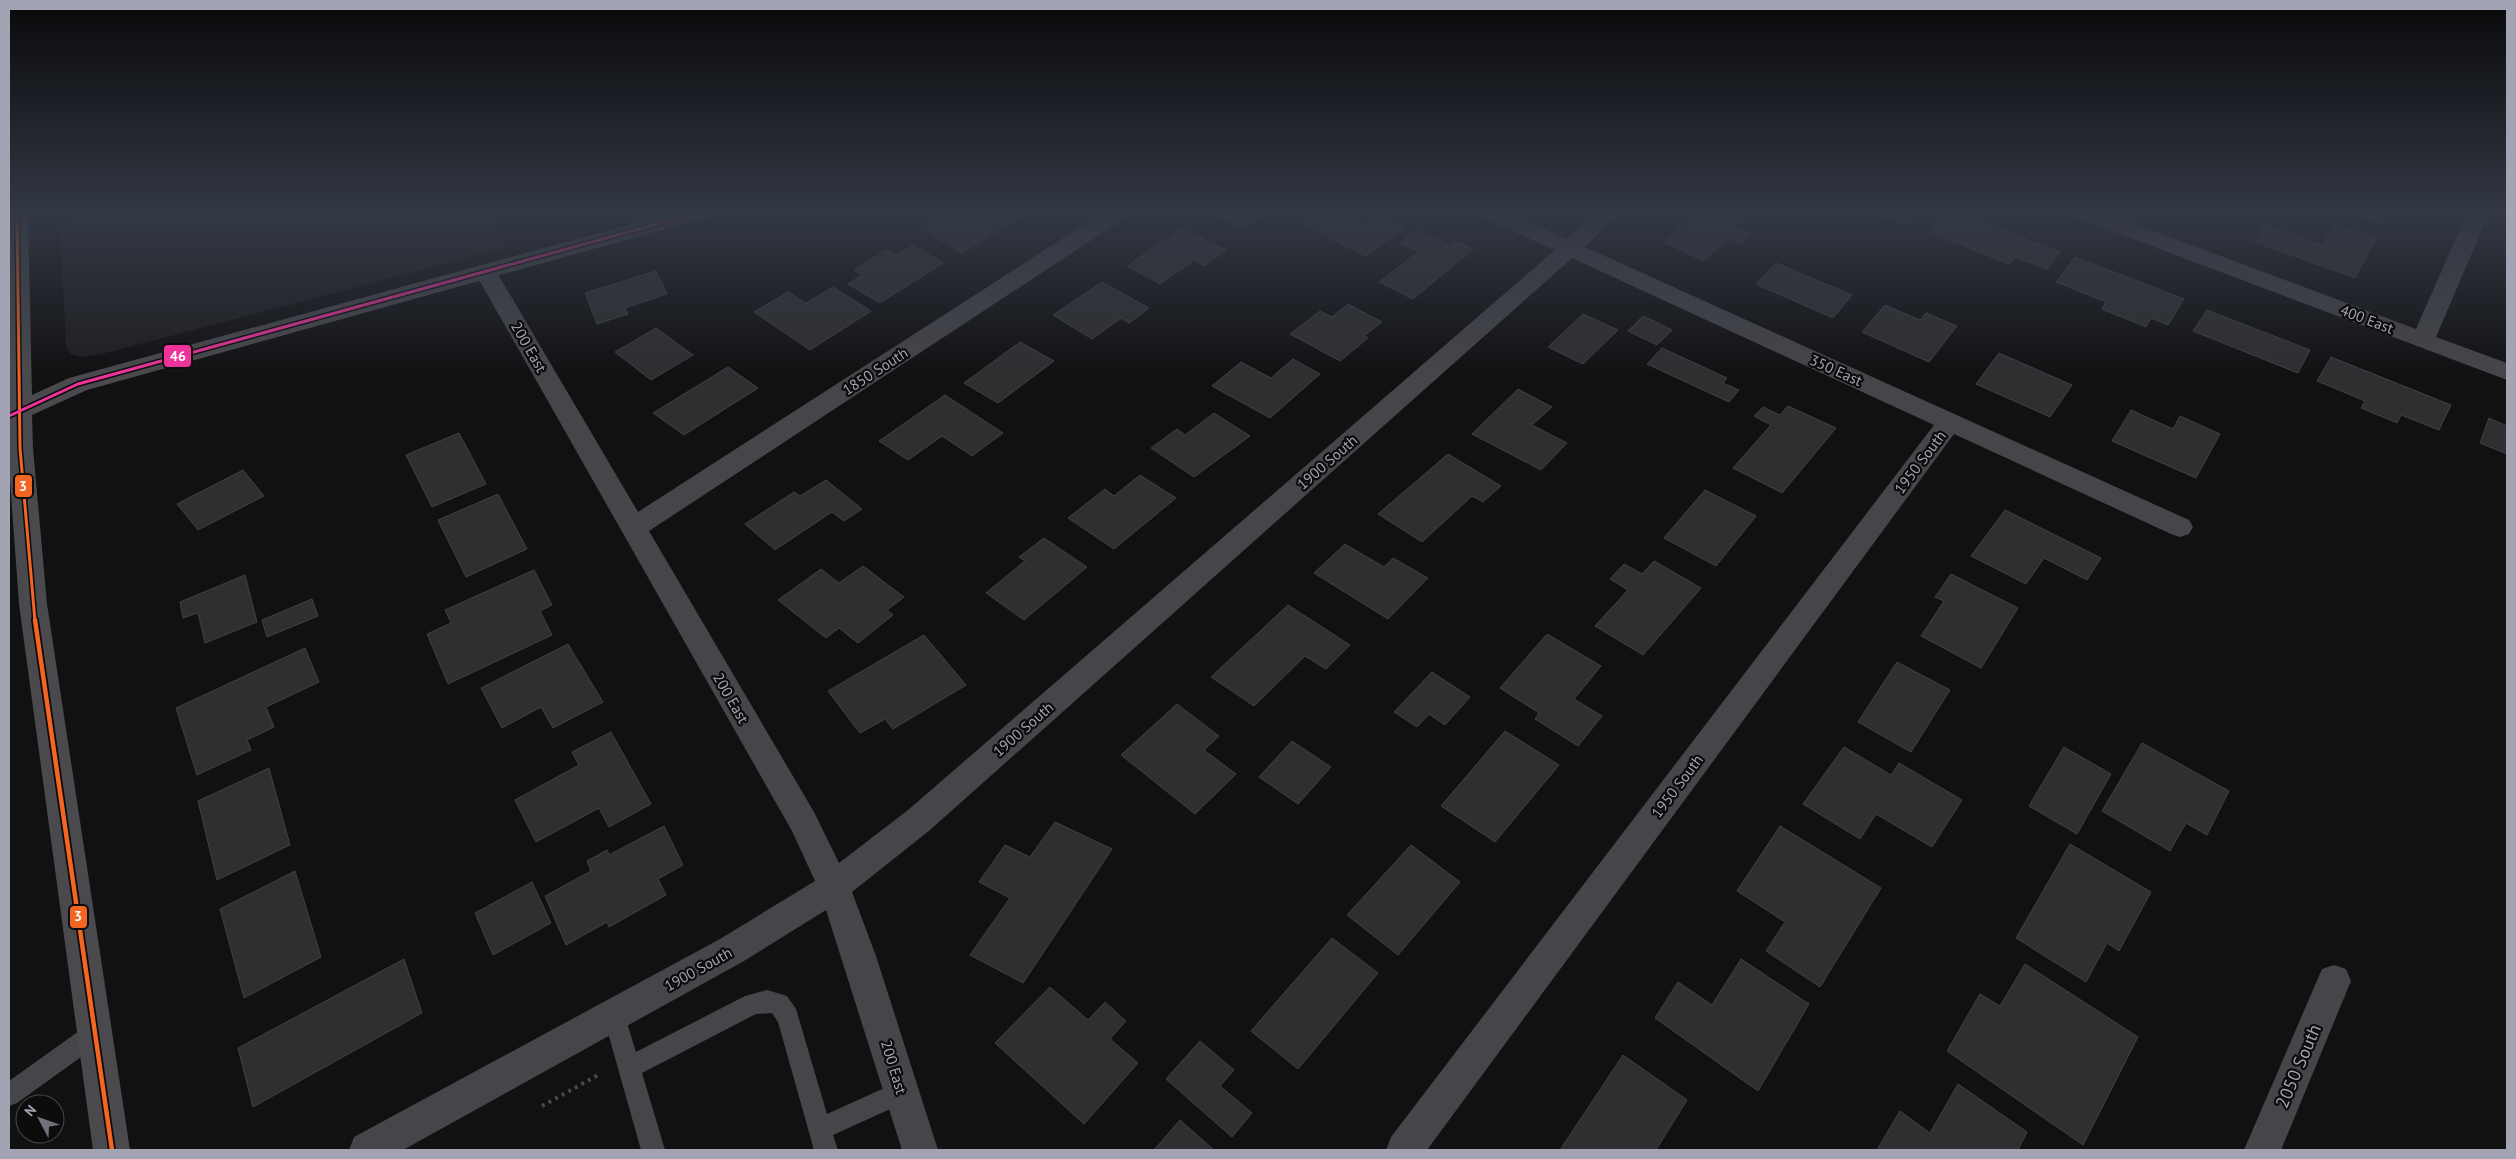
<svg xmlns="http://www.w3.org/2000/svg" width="2516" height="1159" font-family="'PT Sans',sans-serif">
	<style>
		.built { fill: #1e1e20 }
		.building { fill: #2f2f31; stroke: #404146 }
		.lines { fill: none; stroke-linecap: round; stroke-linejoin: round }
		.path { stroke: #47474c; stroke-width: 4; stroke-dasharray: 3 4.5; stroke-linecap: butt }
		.service { fill: #46464a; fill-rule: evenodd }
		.minor { fill: #46464a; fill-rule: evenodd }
		.secondary { fill: #4a4a4e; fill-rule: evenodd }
		.bus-1-far1-casing { stroke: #0c0c0d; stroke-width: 6 }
		.bus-1-casing { stroke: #0c0c0d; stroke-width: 8 }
		.bus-2-casing { stroke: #0c0c0d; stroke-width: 6 }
		.bus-1-far1 { stroke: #f26522; stroke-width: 3 }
		.bus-1 { stroke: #f26522; stroke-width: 4.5 }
		.bus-2 { stroke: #ef339a; stroke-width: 3 }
		.labels { text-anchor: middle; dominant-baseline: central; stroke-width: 4.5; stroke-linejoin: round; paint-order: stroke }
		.street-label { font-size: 15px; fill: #a2a4b3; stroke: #0c0c0d }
		.near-street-label { font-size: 18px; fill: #a2a4b3; stroke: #0c0c0d }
		.line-badge { stroke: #0c0c0d; stroke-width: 2 }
		.badge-label { font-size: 14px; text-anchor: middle; font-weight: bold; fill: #fff }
	</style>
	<rect width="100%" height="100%" fill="#111112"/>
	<!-- built -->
	<path class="built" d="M82,213H504L495,231L508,247L102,354L82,357L70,354L66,347L60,223Z"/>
	<!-- building -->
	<path class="building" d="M942,213H959L966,217L973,213L1023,215L962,253L919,227Z
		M1213,213H1266L1244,229Z
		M1318,213H1339L1363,225L1377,214L1404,227L1366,256L1302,224Z
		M1697,213L1710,217L1714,213H1736L1745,217L1734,227L1751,234L1740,243L1729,238L1703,261L1663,242Z
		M1876,213H1917L1906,225Z
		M1947,213H1959L2060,252L2047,269L2015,257L2009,264L1930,232Z
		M2353,213H2390L2384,224Z
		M2266,224L2323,245L2335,224L2376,238L2355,278L2255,242Z
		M1182,228L1226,250L1204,266L1194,260L1160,284L1127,266Z
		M1417,230L1450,245L1456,241L1473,249L1413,299L1379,282L1418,252L1400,243Z
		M913,245L943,263L880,303L848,284L862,275L854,270L886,250L896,255Z
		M2075,257L2184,299L2168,325L2151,318L2146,327L2102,309L2106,302L2056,282Z
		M1776,263L1852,295L1833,318L1756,284Z
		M656,271L667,294L625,308L628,314L597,324L585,293Z
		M1102,282L1149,308L1129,323L1121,318L1092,339L1053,315Z
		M833,287L871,311L810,350L754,312L788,292L806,303Z
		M1348,304L1382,322L1364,336L1368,338L1340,361L1290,334L1320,311L1332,317Z
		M1885,305L1920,320L1926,313L1957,326L1929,362L1862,332Z
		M2207,310L2310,350L2298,373L2193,331Z
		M1583,314L1618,330L1583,364L1548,347Z
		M1643,316L1658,323L1672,330L1657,345L1628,331Z
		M656,328L693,355L651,380L615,352Z
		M1020,342L1054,361L998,403L964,383Z
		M1662,348L1727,378L1723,383L1739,390L1729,402L1647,364Z
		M1999,353L2072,385L2050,417L1976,384Z
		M2331,357L2451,405L2439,430L2401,415L2397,423L2361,408L2365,401L2317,381Z
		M1293,359L1320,374L1270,418L1212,386L1241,362L1271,378Z
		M728,367L758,388L684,435L653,413Z
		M1518,389L1552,407L1532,425L1567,443L1541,470L1472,434Z
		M945,395L1003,433L972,456L942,436L908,460L879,441Z
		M1788,406L1836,428L1782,493L1733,468L1771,425L1754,416L1763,407L1780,415Z
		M2131,410L2173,429L2180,416L2220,434L2196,478L2112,441Z
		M1214,413L1250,436L1194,477L1151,448L1177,429L1185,435Z
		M2489,418L2507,426V454L2480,443Z
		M459,433L486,484L432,507L406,455Z
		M1448,454L1501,486L1483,502L1472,496L1422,542L1378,514Z
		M243,470L264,496L198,530L177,504Z
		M1140,475L1176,498L1114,549L1068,518L1105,489L1114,496Z
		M826,480L862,509L844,521L832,512L775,550L745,524L794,492L800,496Z
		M1705,490L1756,516L1716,566L1664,538Z
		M498,494L527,549L466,577L438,520Z
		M2005,510L2101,558L2087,580L2044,558L2026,584L1971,556Z
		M1044,538L1087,567L1024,620L986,593L1025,561L1019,557Z
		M1345,544L1384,567L1393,558L1428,578L1388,619L1314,573Z
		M1654,561L1701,588L1643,655L1595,626L1628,590L1610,579L1624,564L1642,574Z
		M863,566L904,597L887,610L893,615L858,643L839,628L826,638L778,600L821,569L839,583Z
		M534,570L552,605L540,611L552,635L448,684L427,634L451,623L445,610Z
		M1951,574L2018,608L1981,668L1921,636L1944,601L1935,597Z
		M245,575L257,622L205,643L198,613L183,618L180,602Z
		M312,599L318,616L267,637L262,620Z
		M1288,605L1350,645L1326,669L1305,656L1254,706L1211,677Z
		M1547,634L1601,666L1574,699L1602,716L1578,746L1535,719L1539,713L1500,688Z
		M924,635L966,685L893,729L885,719L860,733L828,691Z
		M568,644L603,702L553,728L541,707L502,728L481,688Z
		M305,648L319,682L266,707L274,727L247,740L251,750L197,775L176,708Z
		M1897,662L1950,690L1911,752L1858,722Z
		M1432,672L1470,697L1445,725L1429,714L1417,727L1394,712Z
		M1177,704L1219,736L1204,750L1236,774L1195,814L1121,755Z
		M1505,731L1559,765L1495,842L1441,806Z
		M611,732L651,804L609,827L599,808L536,842L515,800L579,765L572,752Z
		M1292,741L1331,767L1298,804L1259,777Z
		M2142,743L2229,791L2207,835L2186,823L2170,851L2102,811Z
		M1844,747L1891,775L1899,763L1962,800L1932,847L1876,814L1860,839L1803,804Z
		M2064,747L2111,774L2077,834L2029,806Z
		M269,768L290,845L217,880L198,801Z
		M1055,822L1112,849L1023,983L970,955L1010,898L979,882L1005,845L1030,857Z
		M664,826L683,865L658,879L666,895L609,927L607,922L566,945L545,896L591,871L587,861L607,850L609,855Z
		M1780,826L1881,888L1820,987L1766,951L1785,922L1737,891Z
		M2070,844L2151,892L2119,951L2107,943L2086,982L2016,938Z
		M1411,845L1460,882L1398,955L1347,915Z
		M295,871L321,957L244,998L220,909Z
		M532,882L551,923L493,955L475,913Z
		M1332,938L1378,973L1298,1069L1251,1031Z
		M404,959L422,1013L253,1107L238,1048Z
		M1741,959L1809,1004L1758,1091L1655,1018L1678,982L1712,1005Z
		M2025,964L2138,1037L2083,1145L1947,1051L1980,994L2000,1006Z
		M1050,987L1088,1020L1105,1002L1126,1021L1110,1039L1138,1063L1084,1124L995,1043Z
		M1200,1041L1234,1070L1220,1086L1252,1113L1232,1137L1166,1079Z
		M1623,1055L1687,1100L1656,1150H1560Z
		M1958,1084L2027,1132L2018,1150H1877L1900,1111L1930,1133Z
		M1180,1120L1214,1150H1154Z"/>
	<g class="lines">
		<!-- path -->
		<path class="path" d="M542,1106L600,1074"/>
		<!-- service -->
		<path class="service" d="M767,990L787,996L796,1009L827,1114L902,1080L910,1084L914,1092L910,1100L833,1135L838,1150H814L778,1022L772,1013L756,1014L642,1073L665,1150H641L603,1015L606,1007L614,1004L622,1007L636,1052L745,996Z
			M94,1023L102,1026L105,1034L102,1042L17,1103L9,1106V1081L86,1026Z"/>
		<!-- minor -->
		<path class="minor" d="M1102,213H1127L1125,218L649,531L814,812L839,863L908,810L1555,250L1484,218L1482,213H1510L1567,239L1597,213H1620L1585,247L2189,520L2193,527L2189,534L2180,537L2171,534L1954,434L1427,1150H1386L1391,1137L1934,425L1572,258L930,830L852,892L876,956L938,1150H902L826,910L744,961L403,1150H349L354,1137L720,939L815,881L792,831L474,271L477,266L485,264L493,266L496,271L638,512Z
			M2076,213H2106L2416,329L2467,213H2489L2436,337L2507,363V380L2078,218Z
			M2334,965L2346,969L2351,981L2281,1150H2244L2322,969Z"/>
		<!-- secondary -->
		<path class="secondary" d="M9,213H28L32,395L69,378L672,213H707L705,218L87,390L32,415L33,448L47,604L130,1150H93L19,604L9,467Z"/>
		<defs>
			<path id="bus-1-far1" d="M17,213L20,448L35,621"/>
			<path id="bus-1" d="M35,620L112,1150"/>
			<path id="bus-2" d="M9,416L78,384L697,213"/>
		</defs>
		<!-- bus-1-far1 casing -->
		<use href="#bus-1-far1" class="bus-1-far1-casing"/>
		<!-- bus-1 casing -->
		<use href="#bus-1" class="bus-1-casing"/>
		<!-- bus-2 casing -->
		<use href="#bus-2" class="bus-2-casing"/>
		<!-- bus-1-far1 -->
		<use href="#bus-1-far1" class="bus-1-far1"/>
		<!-- bus-1 -->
		<use href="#bus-1" class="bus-1"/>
		<!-- bus-2 -->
		<use href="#bus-2" class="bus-2"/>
	</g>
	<!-- sky -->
	<linearGradient id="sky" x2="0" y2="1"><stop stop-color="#09090a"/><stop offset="0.57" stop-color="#323844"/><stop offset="1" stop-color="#323844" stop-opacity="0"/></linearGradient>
	<rect width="2516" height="376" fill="url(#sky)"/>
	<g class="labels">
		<!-- street labels -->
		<g class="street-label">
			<text transform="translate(2367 319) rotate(21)">400 East</text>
			<text transform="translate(529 347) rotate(60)">200 East</text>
			<text transform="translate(1836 370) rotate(24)">350 East</text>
			<text transform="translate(875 371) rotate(-33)">1850 South</text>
			<text transform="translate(1327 462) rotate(-41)">1900 South</text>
			<text transform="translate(1920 462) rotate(-53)">1950 South</text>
			<text transform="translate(731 698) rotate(60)">200 East</text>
			<text transform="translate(1023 729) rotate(-41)">1900 South</text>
			<text transform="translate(1677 786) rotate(-53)">1950 South</text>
			<text transform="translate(698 969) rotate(-29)">1900 South</text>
			<text transform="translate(894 1067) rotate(73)">200 East</text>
		</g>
		<!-- near-street labels -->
		<g class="near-street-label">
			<text transform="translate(2298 1066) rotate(-67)">2050 South</text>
		</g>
	</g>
	<g class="line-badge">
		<rect x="163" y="344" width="29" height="24" rx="5" fill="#ef339a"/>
		<rect x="14" y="474" width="19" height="24" rx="5" fill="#f26522"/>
		<rect x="69" y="905" width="19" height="24" rx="5" fill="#f26522"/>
	</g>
	<g class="badge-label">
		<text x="178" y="361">46</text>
		<text x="23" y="491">3</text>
		<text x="78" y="921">3</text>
	</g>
	<!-- border -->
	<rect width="2516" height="1159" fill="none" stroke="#a2a4b3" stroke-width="20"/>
	<!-- north arrow -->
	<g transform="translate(40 1119) rotate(311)"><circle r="24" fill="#0c0c0d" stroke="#48494f"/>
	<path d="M0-4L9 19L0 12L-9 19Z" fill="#6f717b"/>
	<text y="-8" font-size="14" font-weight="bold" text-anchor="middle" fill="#a2a4b3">N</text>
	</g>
</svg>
